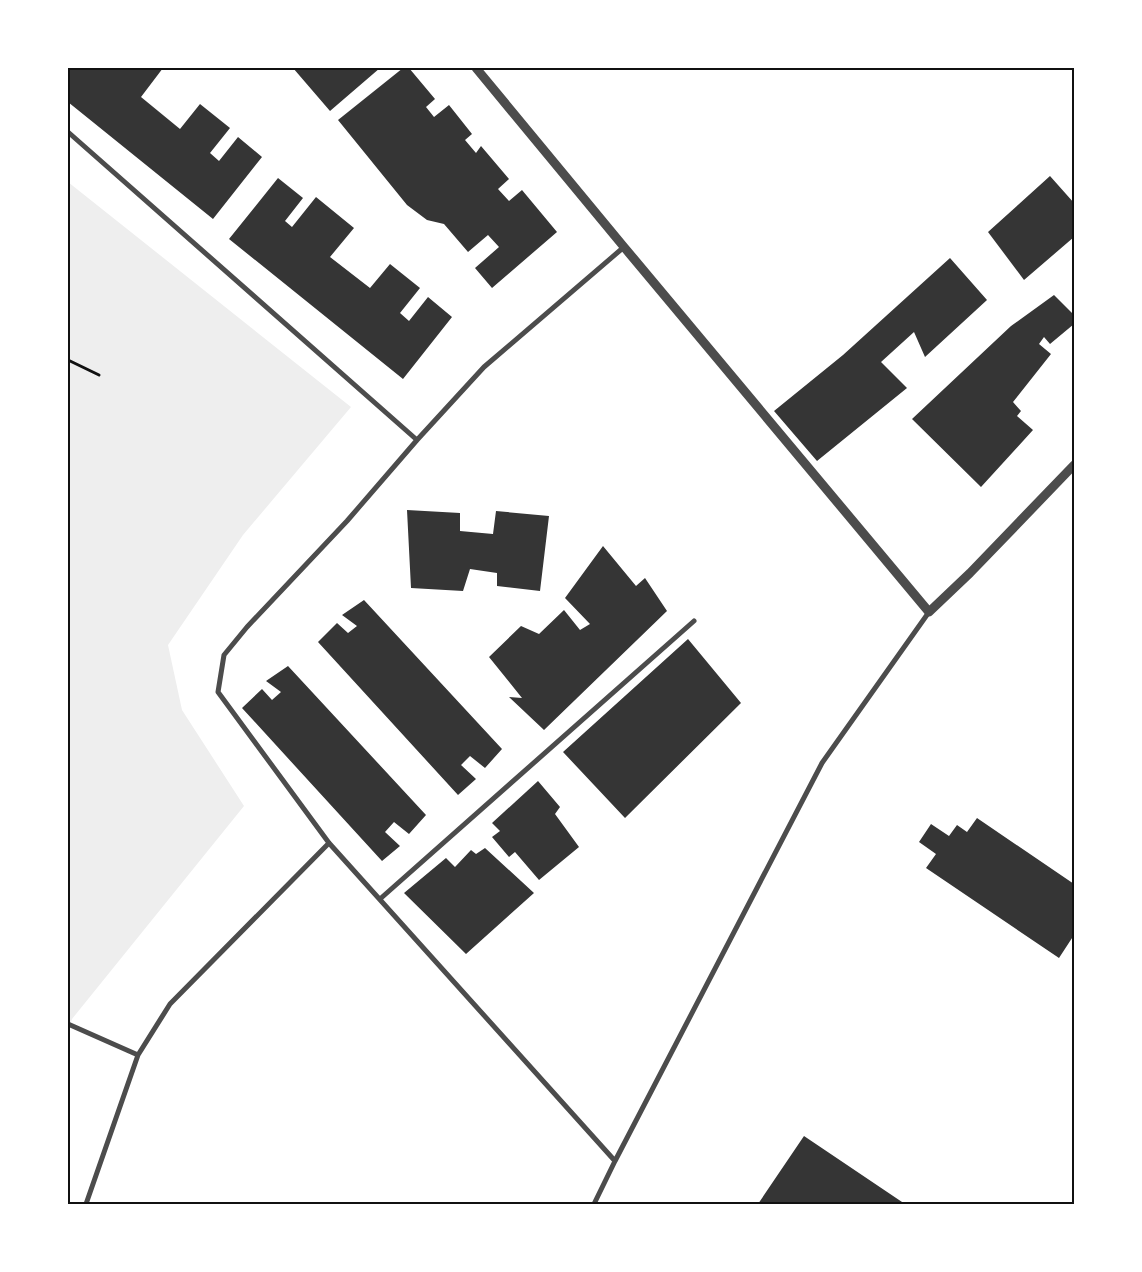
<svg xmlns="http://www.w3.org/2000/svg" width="1142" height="1272" font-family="Overpass,sans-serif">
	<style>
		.green { fill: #eee }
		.building { fill: #353535 }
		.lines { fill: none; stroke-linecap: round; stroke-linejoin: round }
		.path { stroke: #111; stroke-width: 3 }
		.minor { stroke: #4c4c4c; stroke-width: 5 }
		.tertiary { stroke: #4c4c4c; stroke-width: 9 }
		.neatline { fill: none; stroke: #111; stroke-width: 2 }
	</style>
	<rect width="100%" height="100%" fill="#fff"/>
	<!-- green -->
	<path class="green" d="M68,182L351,407L243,535L168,645L182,710L244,806L72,1019L68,1031Z"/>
	<!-- building -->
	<path class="building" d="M68,68H163L141,97L180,129L200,104L230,128L210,153L219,161L238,137L262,157L213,219L68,102Z
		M293,68H380L330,111Z
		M403,68H409L435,99L426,107L434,117L449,105L472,134L465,140L476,153L481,146L509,179L498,189L509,201L522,190L557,232L492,288L475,268L499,247L488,235L468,252L444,224L427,220L407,205L338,120Z
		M1050,176L1074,203V237L1024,280L988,232Z
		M278,178L303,198L285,221L292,227L316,197L354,228L330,257L370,288L390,264L420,288L400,313L409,321L428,297L452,317L403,379L229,239Z
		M950,258L987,300L925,357L914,332L881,362L907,388L817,461L774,411L843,355Z
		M1054,295L1074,315V324L1050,344L1044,337L1039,344L1051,354L1013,402L1021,411L1017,416L1033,430L981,487L912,419L1011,326Z
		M407,510L460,513V531L493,534L496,511L549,516L540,591L497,586V573L470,569L463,591L411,588Z
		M603,546L636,586L645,578L667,611L544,730L509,697L522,698L489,657L521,626L539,634L564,610L580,630L590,624L565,598Z
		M364,600L502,749L485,768L470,756L461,765L476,779L458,795L318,642L337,623L348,633L357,626L342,615Z
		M688,639L741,703L625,818L563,752Z
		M288,666L426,815L409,834L394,822L385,832L400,846L382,861L242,708L262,689L272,700L281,692L266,681Z
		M538,781L560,807L555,814L579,847L539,880L515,852L509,857L492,837L500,831L492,823Z
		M977,818L1074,884V935L1059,958L926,868L936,854L919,842L931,824L949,836L957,825L967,832Z
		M485,848L534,893L466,954L404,893L446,858L455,867L471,850L476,854Z
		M804,1136L905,1204H758Z"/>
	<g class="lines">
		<!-- path -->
		<path class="path" d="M68,360L99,375"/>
		<!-- minor -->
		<path class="minor" d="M68,132L417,440
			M380,899L694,621
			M68,1024L138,1055
			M615,1161L329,843L218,692L224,655L247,627L347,521L417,440L484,367L624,247
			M86,1204L138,1055L170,1004L329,843
			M594,1204L615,1161L822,763L929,612"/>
		<!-- tertiary -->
		<path class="tertiary" d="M476,68L624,247L929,612L970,573L1074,465"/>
	</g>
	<!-- border -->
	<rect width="1142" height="1272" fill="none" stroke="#ffffff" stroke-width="138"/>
	<rect x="69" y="69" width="1004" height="1134" class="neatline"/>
</svg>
